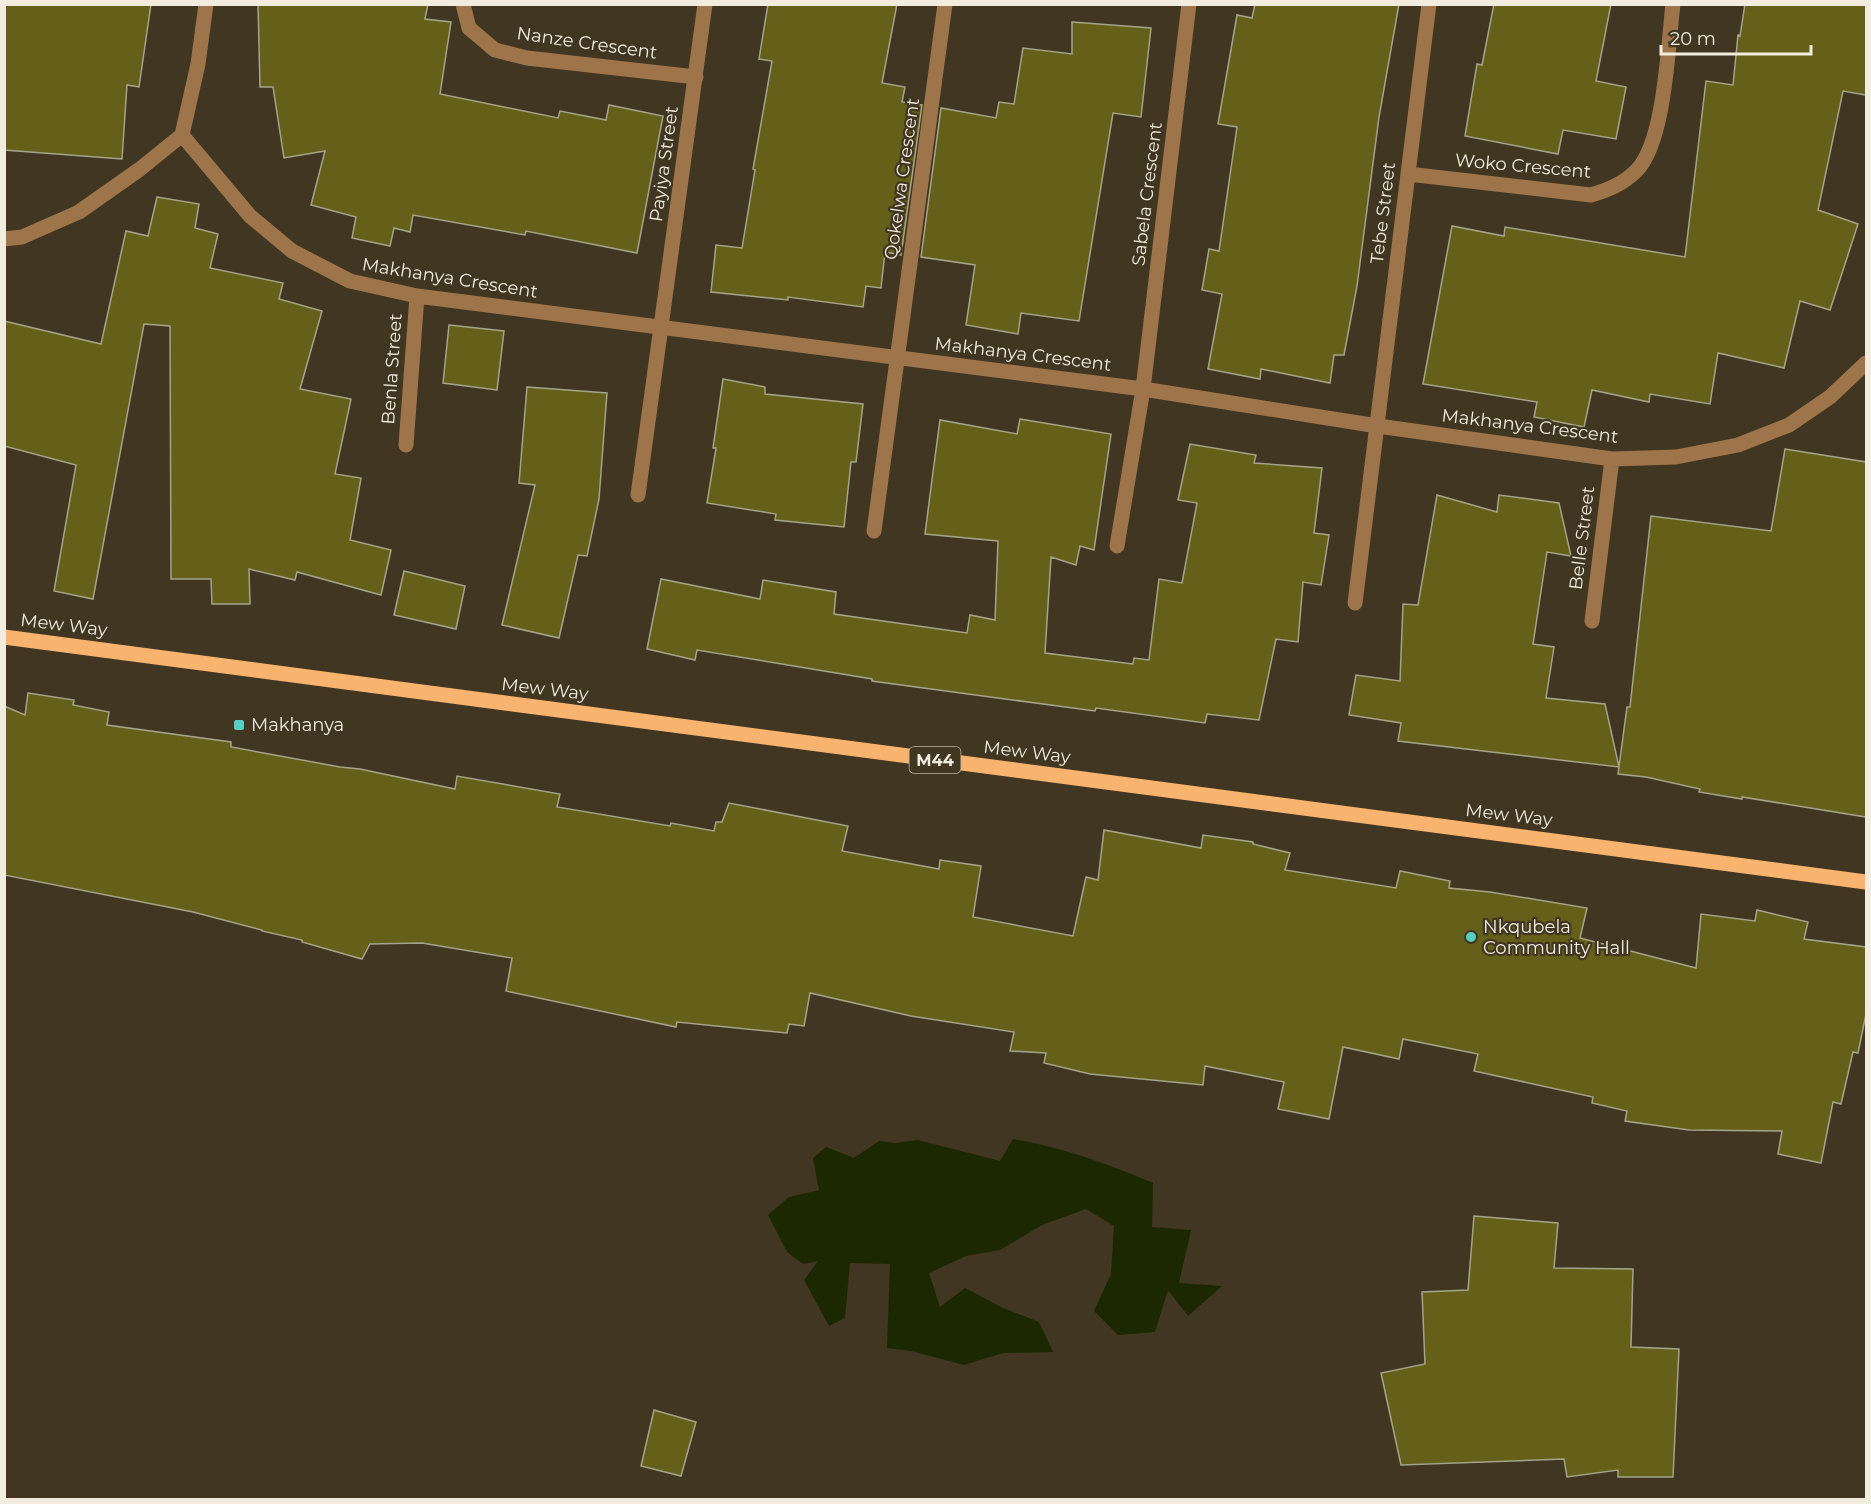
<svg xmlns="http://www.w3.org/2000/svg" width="1871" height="1504" font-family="Montserrat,sans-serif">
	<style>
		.water { fill: #1c2900 }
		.building { fill: #645f19; stroke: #a5a48a; stroke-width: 1.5 }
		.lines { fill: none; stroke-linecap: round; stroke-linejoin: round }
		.minor { stroke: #9e744b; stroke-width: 15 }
		.major { stroke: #f8b46f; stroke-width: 15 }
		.poi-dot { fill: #57cec1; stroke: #403621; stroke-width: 2 }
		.labels { text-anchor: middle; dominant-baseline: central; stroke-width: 4.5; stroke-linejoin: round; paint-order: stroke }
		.shield { fill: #403621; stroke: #bdb5a6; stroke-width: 1.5 }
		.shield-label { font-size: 16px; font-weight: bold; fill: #f2ecdf }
		.street-label { font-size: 18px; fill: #f2ecdf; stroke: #403621 }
		.poi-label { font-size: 18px; fill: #f2ecdf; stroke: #403621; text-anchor: start }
	</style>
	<rect width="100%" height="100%" fill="#403621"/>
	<!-- water -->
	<path class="water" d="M1013,1139C1062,1147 1108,1164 1153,1183L1152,1227L1191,1230L1179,1283L1222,1286L1188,1316L1168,1290L1155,1332L1118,1335L1094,1311L1111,1274L1114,1226L1086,1209L1042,1225L1000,1250L966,1256L929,1273L940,1307L965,1288L1003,1308L1039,1322L1053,1352L1003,1353L964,1365L911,1351L887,1348L890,1264L850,1263L845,1318L829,1326L804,1280L818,1261L803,1264L787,1252L768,1215L789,1197L819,1190L813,1158L826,1147L854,1158L879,1141L895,1143L918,1140L1000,1161Z"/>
	<!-- building -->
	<path class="building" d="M4,4H151L139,87L127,85L122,159L4,150Z
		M258,4H428L425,19L451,22L440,94L558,118L560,111L606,120L609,105L663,116L637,253L526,231L525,235L413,215L410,232L394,228L390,246L352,238L356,217L311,205L325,151L284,158L273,87H260Z
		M768,4H897L882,83L905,87L902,102L922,105L901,255L885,252L881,288L866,286L863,307L788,297V300L711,292L716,245L742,248L755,170L753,169L772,61L759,59Z
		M1255,4H1399L1379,117L1357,286L1344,355H1334L1330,383L1261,369L1260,379L1208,369L1222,294L1202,290L1209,249L1219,251L1237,127L1218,124L1237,15L1252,18Z
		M1494,4H1611L1596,81L1626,87L1616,139L1563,130L1558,154L1465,136L1477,64L1482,65Z
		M1745,4H1866V95L1843,91L1818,210L1858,224L1830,310L1800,301L1784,368L1718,353L1710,404L1650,394L1649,402L1592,390L1584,427L1534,417L1537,402L1423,384L1452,226L1504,236L1505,227L1685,257L1706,81L1733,85L1738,35L1740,36Z
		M1072,22L1151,28L1141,117L1113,113L1079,321L1021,313L1018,334L966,325L975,265L921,257L941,108L996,118L999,102L1014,104L1023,48L1072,54Z
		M157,197L199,204L195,228L218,234L210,268L283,283L279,299L322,311L300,389L351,399L335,474L361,478L350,540L391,550L381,595L297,572L295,580L249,569L250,604H212L211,579H171L170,326L144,324L93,599L54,591L76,465L4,446V321L101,344L126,231L148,236Z
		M449,325L504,331L497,390L443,383Z
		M723,379L765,387V394L863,404L856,462H851L844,527L775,520L776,514L707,503L716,448H713Z
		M527,387L607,393L599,499L587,556L578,555L559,638L502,625L535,485L519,483Z
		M1020,419L1111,434L1094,550L1080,546L1076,565L1051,557L1045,653L1133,664L1134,658L1149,660L1159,579L1182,583L1197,503L1178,500L1190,444L1256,455L1254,463L1322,468L1314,533L1329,535L1321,585L1303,582L1298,642L1276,639L1259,720L1207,714L1205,723L1096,708L1095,711L872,681V679L697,650L695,660L647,649L661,579L760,599L763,580L836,592L834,614L967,633L970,615L995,620L998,541L925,534L933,472L940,420L1017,434Z
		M1785,449L1866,462V817L1742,797V799L1699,792L1700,789L1646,777L1618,774L1627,707H1630L1651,516L1771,531Z
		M1437,495L1497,512L1499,495L1559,503L1571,556L1547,552L1533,644L1554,647L1546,698L1605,704L1619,767L1398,741L1401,723L1349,715L1356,675L1400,681L1403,604L1418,605Z
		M404,571L465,586L456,629L394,615Z
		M28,693L74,700L73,705L109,712L107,725L231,742V747L340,767L360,769L455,789L457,776L560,794L557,807L670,826L671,823L714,831L716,822H722L729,803L848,826L842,851L939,869L940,860L981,866L973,917L1073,936L1086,877L1098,880L1104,830L1201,848L1203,835L1253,842V844L1290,853L1285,870L1396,888L1400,871L1450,881L1449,888L1490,892L1587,908L1580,938L1696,968L1701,914L1755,921L1757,910L1808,922L1804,939L1866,947V1014L1858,1053L1853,1052L1841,1104L1833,1102L1821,1163L1778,1154L1782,1131L1689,1130L1625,1121L1627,1111L1592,1103L1593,1097L1474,1071L1478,1054L1403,1039L1399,1059L1343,1047L1329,1119L1278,1109L1284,1082L1205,1066L1203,1085L1090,1074L1044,1063L1046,1053L1010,1051L1014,1032L911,1016L810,993L804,1026L789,1024L787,1033L677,1022L676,1027L506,991L512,958L422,943L370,944L362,959L302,942V940L262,931V930L193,912L4,875V706L25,715Z
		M1474,1216L1558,1223L1554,1268L1633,1269L1631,1347L1679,1349L1673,1477H1618V1470L1567,1477L1564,1459L1401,1465L1381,1373L1425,1364L1422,1292L1468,1290Z
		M654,1410L696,1422L681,1476L641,1466Z"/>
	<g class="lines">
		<!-- minor -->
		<path class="minor" d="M463,4L469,28L495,50L527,58L696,77
			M182,135L250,216L292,251L350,281L417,296L1143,389L1378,426L1612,459L1676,457L1738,445L1789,425L1830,397L1866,363
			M1408,174L1591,195C1608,190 1623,184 1636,171C1665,143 1668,45 1673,4
			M4,239L22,237L79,212L140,169L182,135L198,64L206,4
			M406,445L417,296
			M638,495L705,4
			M874,531L945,4
			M1117,546L1143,389L1189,4
			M1355,603L1429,4
			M1592,621L1612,459"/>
		<!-- major -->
		<path class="major" d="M4,637L1866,882"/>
	</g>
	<!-- markers -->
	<g class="poi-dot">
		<rect x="233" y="719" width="12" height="12" rx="3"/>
		<circle cx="1471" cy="937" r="6"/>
	</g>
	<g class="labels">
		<!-- shield labels -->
		<rect class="shield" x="909.5" y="747" width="51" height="26" rx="4.5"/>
		<g class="shield-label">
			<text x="935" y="760">M44</text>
		</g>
		<!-- street labels -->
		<g class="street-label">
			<text transform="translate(587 43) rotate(8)">Nanze Crescent</text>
			<text transform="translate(664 164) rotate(-82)">Payiya Street</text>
			<text transform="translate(1523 166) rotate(5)">Woko Crescent</text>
			<text transform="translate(902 179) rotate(-82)">Qokelwa Crescent</text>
			<text transform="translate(1147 194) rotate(-83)">Sabela Crescent</text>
			<text transform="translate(1383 213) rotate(-83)">Tebe Street</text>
			<text transform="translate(450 278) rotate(9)">Makhanya Crescent</text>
			<text transform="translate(1023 354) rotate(7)">Makhanya Crescent</text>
			<text transform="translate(392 369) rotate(-86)">Benla Street</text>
			<text transform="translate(1530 426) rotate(7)">Makhanya Crescent</text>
			<text transform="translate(1582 538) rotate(-83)">Belle Street</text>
			<text transform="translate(64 625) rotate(7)">Mew Way</text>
			<text transform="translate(545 689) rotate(7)">Mew Way</text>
			<text transform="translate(1027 752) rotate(7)">Mew Way</text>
			<text transform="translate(1509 815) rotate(7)">Mew Way</text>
		</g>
		<!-- poi labels -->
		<g class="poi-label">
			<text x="251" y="725">Makhanya</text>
			<text x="1483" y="927">Nkqubela<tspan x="1483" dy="21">Community Hall</tspan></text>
		</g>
	</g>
	<!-- border -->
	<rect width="1871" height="1504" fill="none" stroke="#f2ecdf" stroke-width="12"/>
	<!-- scale -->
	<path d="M1661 45v9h150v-9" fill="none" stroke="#f2ecdf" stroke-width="3"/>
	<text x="1670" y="45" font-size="18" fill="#f2ecdf" stroke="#403621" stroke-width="4.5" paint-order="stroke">20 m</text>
</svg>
